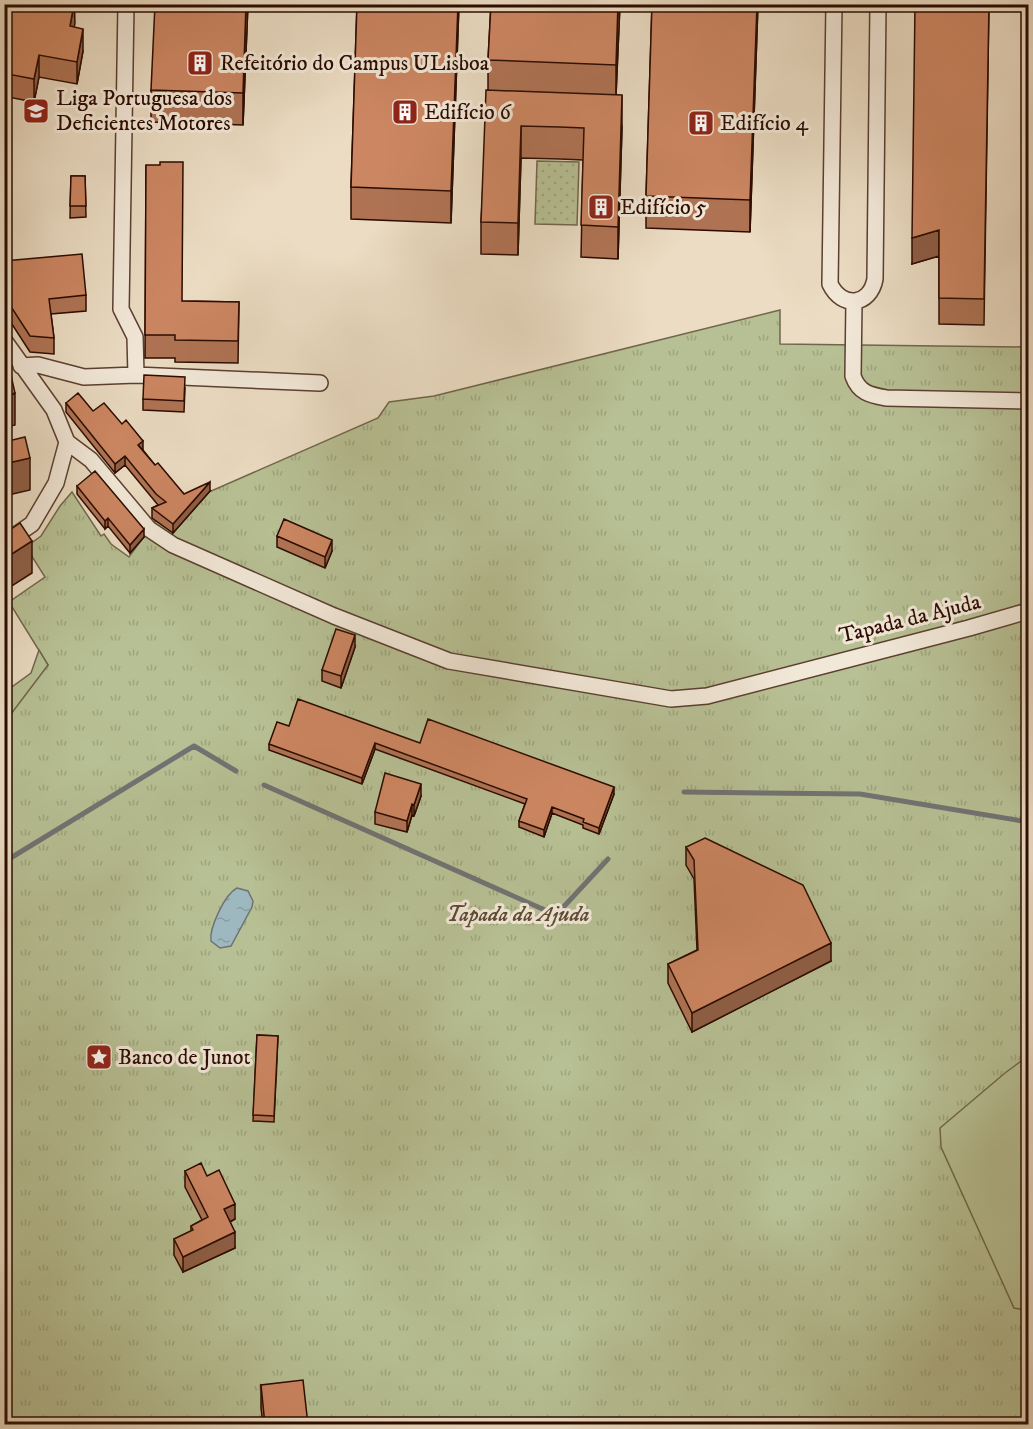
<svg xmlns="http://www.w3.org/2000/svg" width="1033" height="1429" font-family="'IM FELL DW Pica',serif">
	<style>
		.grass { fill: url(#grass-dots); stroke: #71664a; stroke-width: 1.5 }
		.park { fill: url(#park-tufts); stroke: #71664a; stroke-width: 1.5 }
		.garden { fill: #b7c094; stroke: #71664a; stroke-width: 1.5 }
		.water { fill: url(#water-ripples); stroke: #707373; stroke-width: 1.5 }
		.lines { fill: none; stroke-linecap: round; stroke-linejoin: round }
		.stream { stroke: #707373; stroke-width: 5 }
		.street-casing { stroke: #5b3f31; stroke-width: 18 }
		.street { stroke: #f2e8d8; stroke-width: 15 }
		.wall { fill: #af7354; stroke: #2b0b00; stroke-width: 1.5 }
		.shaded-wall { fill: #8f5e45; stroke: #2b0b00; stroke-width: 1.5 }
		.building { fill: #cc8662; stroke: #2b0b00; stroke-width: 1.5 }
		.labels { text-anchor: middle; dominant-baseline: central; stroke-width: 6; stroke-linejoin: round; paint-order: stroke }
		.poi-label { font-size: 22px; fill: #2b0b00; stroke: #f2e8d8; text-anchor: start }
		.street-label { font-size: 22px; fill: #2b0b00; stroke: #f2e8d8 }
		.park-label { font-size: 22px; font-style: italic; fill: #5c4a34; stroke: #f2e8d8 }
	</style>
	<defs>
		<pattern id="grass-dots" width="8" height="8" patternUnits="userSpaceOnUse" patternTransform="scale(1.5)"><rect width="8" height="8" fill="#b7c094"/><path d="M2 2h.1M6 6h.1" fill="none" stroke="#9ea47e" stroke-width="1.8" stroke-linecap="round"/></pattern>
		<pattern id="park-tufts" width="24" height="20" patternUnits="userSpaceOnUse" patternTransform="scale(1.5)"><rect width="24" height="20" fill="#b7c094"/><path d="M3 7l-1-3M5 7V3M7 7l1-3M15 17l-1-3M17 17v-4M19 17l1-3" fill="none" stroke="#9ea47e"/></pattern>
		<pattern id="water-ripples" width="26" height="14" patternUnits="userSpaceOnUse" patternTransform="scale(1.5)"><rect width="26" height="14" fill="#9eb8bf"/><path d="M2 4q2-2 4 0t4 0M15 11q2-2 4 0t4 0" fill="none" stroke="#889da2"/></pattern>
	</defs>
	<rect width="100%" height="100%" fill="#ebdcc3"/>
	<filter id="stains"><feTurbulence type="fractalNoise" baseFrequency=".00333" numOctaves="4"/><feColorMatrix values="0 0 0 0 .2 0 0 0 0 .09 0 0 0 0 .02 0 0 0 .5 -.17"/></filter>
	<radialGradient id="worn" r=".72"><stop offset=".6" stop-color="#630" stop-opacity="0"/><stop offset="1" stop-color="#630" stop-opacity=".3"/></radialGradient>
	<!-- grass -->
	<path class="grass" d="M537,161L579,162L577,225L535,224Z"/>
	<!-- park -->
	<path class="park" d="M780,310V344L1028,347V1424H5L4,722L48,665L9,602L45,577L26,547L41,536L60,506L72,492L101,536L104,534L111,544L129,557L161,513L378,418L389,402L434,396Z"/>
	<!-- garden -->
	<path class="garden" d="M39,650L48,665L5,722V692L31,673Z
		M1028,1056V1308L1025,1310L1014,1308L941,1147L940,1128L1005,1073Z"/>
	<!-- water -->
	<path class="water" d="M237,888L248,891L253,901L252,907L231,946L220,948L211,941C209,928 225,894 237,888Z"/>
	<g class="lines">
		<!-- stream -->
		<path class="stream" d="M264,785L556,915L608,859
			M684,792L860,794L1028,822
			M4,862L194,746L236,771"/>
		<defs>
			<path id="street" d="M126,4L121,309L135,337L136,375
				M834,4L830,284C842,309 870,306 875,279L878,4
				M854,301L853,376C859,393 870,395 886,398L1028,401
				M4,340L54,410L67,442L91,460L149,529L173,545L334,616L449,661L671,699L707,696L969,628L1028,611
				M21,366L38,365L84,377L136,375L320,383
				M4,543L32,524L56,483L67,442"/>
		</defs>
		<!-- street casing -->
		<use href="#street" class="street-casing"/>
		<!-- street -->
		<use href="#street" class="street"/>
	</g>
	<!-- wall -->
	<path class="wall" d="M4,4H75L74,27L83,51L77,84L39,77L34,102L8,97Z
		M248,4L243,125L151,122V90Z
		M357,4H459L451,223L351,219V187Z
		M491,4H620L616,95L622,127L618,259L581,257L583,160L560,159L521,158L518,255L481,254V222L488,90V60Z
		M652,4H758L750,232L646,228V196Z
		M989,4L984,325L939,324V256L912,264Z
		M146,165L182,301L239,302L238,363L175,362V358H145Z
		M71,176H85L86,217L70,218Z
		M4,261L86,295V311L51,314L54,338V354L30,352L6,315L4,300Z
		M185,388L184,412L143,410V399Z
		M66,403L93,411L143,450L155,465L184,494L210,491L173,533L152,518V508L158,505L125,465L115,473L66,412Z
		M77,486L144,537L130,553L108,526L105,529L77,494Z
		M277,536L332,551L325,568L277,547Z
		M355,647L341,688L322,681V670Z
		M289,726L420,743L614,794L599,834L583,828V825L552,813L544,837L519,827V821L525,804L375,749L362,784L269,750V744Z
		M421,796L414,816L412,815L407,832L375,824V812Z
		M686,847L831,961L692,1032L668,983V964L697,950L694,879L686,865Z
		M257,1035L278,1036L274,1122L253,1121Z
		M185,1171L207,1176L235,1219L230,1222L235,1248L183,1272L174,1255V1239L191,1231V1226L202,1220L185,1187Z
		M261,1385L308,1425H263L261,1408Z"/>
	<!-- shaded-wall -->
	<path class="shaded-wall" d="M74,4L75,23L70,48V26Z
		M246,4H248L243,125V93Z
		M458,4H459L451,223V191Z
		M618,4H620L616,97V65Z
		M757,4H758L750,232V200Z
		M83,29V51L77,84V62Z
		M39,55V77L34,102V79Z
		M8,74V97L4,114V92Z
		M622,95V127L618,259V227Z
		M521,126V158L518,255V223Z
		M939,230V256L912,264V238Z
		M15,393V425L4,428V396Z
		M143,441V450L138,445Z
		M125,456V465L115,473V464Z
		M30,458V490L4,496V464Z
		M210,482V491L173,533V524Z
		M108,518V526L105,529V521Z
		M144,529V537L130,553V545Z
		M332,540V551L325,568V557Z
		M32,541V573L4,591V559Z
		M355,635V647L341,688V676Z
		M375,743V749L362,784V778Z
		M421,784V796L414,816V805Z
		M614,787V794L599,834V828Z
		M412,804V815L407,832V821Z
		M552,807V813L544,837V830Z
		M831,943V961L692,1032V1013Z
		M235,1204V1219L224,1225V1209Z
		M235,1232V1248L183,1272V1257Z"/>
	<!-- building -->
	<path class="building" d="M4,4H74L70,26L83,29L77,62L39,55L34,79L8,74L4,92Z
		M155,4H246L243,93L151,90Z
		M357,4H458L451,191L351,187Z
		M491,4H618L616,65L488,60Z
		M652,4H757L750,200L646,196Z
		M915,4H989L984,299L939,298V230L912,238Z
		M486,90L622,95L618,227L581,225L584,128L560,127L521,126L518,223L481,222Z
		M160,162H183L182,301L239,302L238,341L175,340V335H145L146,165H160Z
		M71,176H85L86,206H70Z
		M82,254L86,295L49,299L54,338L30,336L6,299L4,285V261Z
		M10,371L15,393L4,396V372Z
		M144,375L185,377L184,401L143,399Z
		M78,393L93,411L104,403L122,424L126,420L143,441L138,445L155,465L158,463L184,494L210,482L173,524L152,508L166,502L156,494L125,456L115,464L66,403Z
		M25,437L30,458L4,464V442Z
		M95,471L144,529L130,545L108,518L105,521L77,486Z
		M284,519L332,540L325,557L277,536Z
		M20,523L32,541L4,559V534Z
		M336,629L355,635L341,676L322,670Z
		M298,699L420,743L428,719L614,787L599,828L583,822L584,819L552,807L544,830L519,821L527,799L375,743L362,778L269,744L277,722L289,726Z
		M385,773L421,784L414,805L412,804L407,821L375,812Z
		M705,838L803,885L831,943L692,1013L668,964L698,950L694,860L686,847Z
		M257,1035L278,1036L274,1116L253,1115Z
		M201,1163L207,1176L219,1170L235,1204L224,1209L235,1232L183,1257L174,1239L193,1230L191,1226L208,1217L185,1171Z
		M303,1380L308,1425H265L261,1385Z"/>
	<!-- icons -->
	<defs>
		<symbol id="building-square" viewBox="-11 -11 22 22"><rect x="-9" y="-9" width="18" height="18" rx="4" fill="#8f2418" stroke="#f2e8d8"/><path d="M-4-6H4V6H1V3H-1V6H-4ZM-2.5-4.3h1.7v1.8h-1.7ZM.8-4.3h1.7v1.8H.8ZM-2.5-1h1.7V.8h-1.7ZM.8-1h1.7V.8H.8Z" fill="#fff"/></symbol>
		<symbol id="school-square" viewBox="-11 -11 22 22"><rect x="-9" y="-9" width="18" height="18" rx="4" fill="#8f2418" stroke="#f2e8d8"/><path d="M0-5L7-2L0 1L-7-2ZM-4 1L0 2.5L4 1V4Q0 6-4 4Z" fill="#fff"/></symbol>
		<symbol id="sight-square" viewBox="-11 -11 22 22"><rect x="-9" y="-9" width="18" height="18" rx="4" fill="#8f2418" stroke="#f2e8d8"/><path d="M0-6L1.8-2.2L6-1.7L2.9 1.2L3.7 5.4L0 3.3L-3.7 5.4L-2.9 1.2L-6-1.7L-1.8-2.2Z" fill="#fff"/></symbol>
	</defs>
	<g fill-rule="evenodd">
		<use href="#building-square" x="185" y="48" width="30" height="30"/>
		<use href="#school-square" x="21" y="96" width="30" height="30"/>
		<use href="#building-square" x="390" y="97" width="30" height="30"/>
		<use href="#building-square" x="686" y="108" width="30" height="30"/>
		<use href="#building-square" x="586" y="192" width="30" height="30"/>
		<use href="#sight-square" x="84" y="1042" width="30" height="30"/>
	</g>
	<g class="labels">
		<!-- poi labels -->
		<g class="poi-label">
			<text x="220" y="63">Refeitório do Campus ULisboa</text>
			<text x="56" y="98">Liga Portuguesa dos<tspan x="56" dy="25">Deficientes Motores</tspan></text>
			<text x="424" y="112">Edifício 6</text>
			<text x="720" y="123">Edifício 4</text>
			<text x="620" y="207">Edifício 5</text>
			<text x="118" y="1057">Banco de Junot</text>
		</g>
		<!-- street labels -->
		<g class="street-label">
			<text transform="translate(910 619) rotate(-14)">Tapada da Ajuda</text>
		</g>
		<!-- park labels -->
		<g class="park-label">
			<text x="518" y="914">Tapada da Ajuda</text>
		</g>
	</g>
	<!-- margin -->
	<rect width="1033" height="1429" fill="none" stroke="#ebdcc3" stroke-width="24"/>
	<rect x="6" y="6" width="1021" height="1417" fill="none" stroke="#2b0b00" stroke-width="3"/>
	<rect x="12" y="12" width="1009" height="1405" fill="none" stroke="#2b0b00" stroke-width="1.5"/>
	<rect width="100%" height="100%" filter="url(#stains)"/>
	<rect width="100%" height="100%" fill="url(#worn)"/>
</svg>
